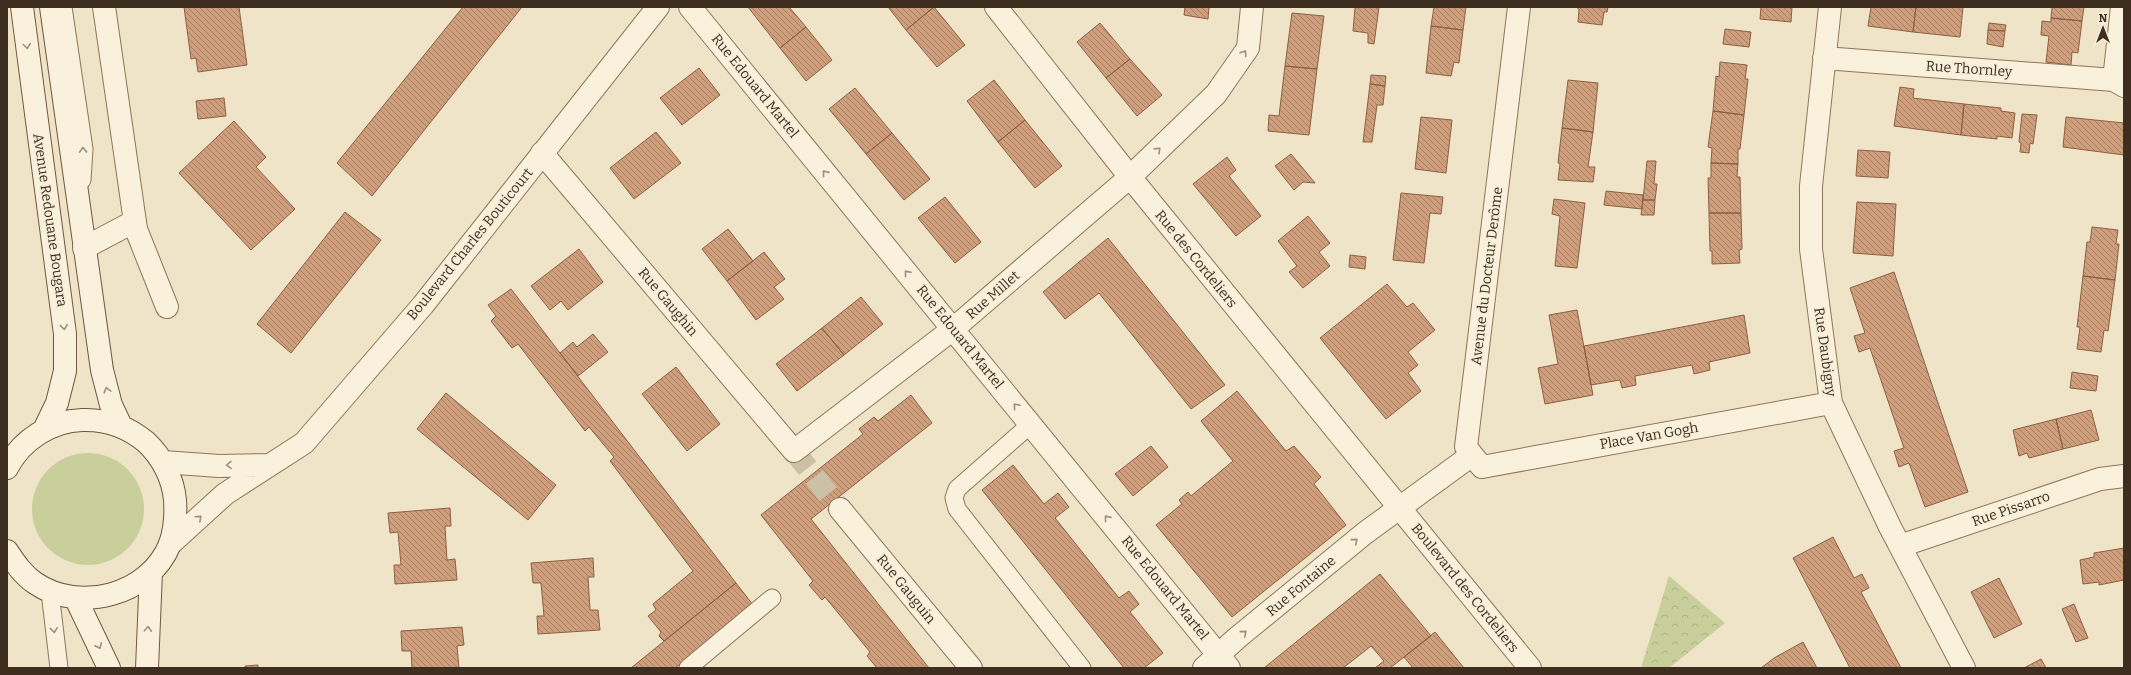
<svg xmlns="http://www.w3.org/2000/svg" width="2131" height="675" font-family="Bitter,serif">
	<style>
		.grass { fill: #c9cf9b }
		.forest { fill: url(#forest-crowns) }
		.building { fill: url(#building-back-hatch); stroke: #8d5f41 }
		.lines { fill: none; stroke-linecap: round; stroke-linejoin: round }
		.minor-tunnel { stroke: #ccc0a6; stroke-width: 22; stroke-dasharray: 22 11; stroke-linecap: butt }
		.service-casing { stroke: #8d765c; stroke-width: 19 }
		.minor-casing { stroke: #8d765c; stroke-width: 24 }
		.tertiary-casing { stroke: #8d765c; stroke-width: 24 }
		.secondary-casing { stroke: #6f573f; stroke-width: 24 }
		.service { stroke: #faf1dc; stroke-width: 17 }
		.minor { stroke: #faf1dc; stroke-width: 22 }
		.tertiary { stroke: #faf1dc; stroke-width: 22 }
		.secondary { stroke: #faf1dc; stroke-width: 22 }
		.oneway { stroke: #9c907e }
		.labels { text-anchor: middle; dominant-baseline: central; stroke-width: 3.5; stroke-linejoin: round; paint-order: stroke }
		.street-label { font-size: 14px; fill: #3d2e20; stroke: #f7eed8 }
	</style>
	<defs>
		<pattern id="forest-crowns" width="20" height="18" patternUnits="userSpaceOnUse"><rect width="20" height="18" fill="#c9cf9b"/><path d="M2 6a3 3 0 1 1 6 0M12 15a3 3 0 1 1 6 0" fill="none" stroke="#aeb285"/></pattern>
		<pattern id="building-back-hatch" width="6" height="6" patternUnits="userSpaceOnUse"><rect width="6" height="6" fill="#cf9f7d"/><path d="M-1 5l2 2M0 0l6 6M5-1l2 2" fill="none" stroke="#a98266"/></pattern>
	</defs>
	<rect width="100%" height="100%" fill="#f0e4c8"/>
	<!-- grass -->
	<path class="grass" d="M32 509a56 56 0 1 1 112 0a56 56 0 1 1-112 0Z"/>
	<!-- forest -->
	<path class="forest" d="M1669,576L1725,623L1669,668H1641Z"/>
	<!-- building -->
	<path class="building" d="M184,7H239L247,65L198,72L196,58L191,59Z
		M463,7H522L372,196L337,163Z
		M748,7H789L806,27L780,48Z
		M888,7H934L906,30Z
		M934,7L965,45L937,67L906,30Z
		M1185,7H1209L1208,19L1184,15Z
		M1355,7H1379L1374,44L1368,43V33L1353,31Z
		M1434,7H1466L1463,30L1431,26Z
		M1576,7H1608L1607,12H1604L1602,25L1578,22L1579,9Z
		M1761,7H1792L1791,22L1760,19Z
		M1871,7H1916L1913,32L1868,26Z
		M1916,7H1963L1960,37L1913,32Z
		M2052,7H2084L2082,21L2051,18Z
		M1292,13L1324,16L1317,69L1285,66Z
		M2051,18L2082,21L2078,53L2072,52L2071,65L2046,62L2049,36L2041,35L2042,21L2051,22Z
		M1100,23L1130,59L1106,78L1077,42Z
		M1989,23L2006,25L2005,31L1988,30Z
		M1431,26L1463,30L1459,63L1454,62L1451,76L1426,73Z
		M806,27L832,60L806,81L780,48Z
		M1725,29L1751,32L1749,47L1723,44Z
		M1988,30L2005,31L2003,47L1987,44Z
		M1130,59L1162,95L1137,116L1106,78Z
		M1720,62L1747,65L1745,79H1748L1744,115L1713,111L1716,76L1719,77Z
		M1285,66L1317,69L1309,135L1268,131L1269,115L1279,116Z
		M699,68L720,95L682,125L660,98Z
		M1371,75L1386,76L1385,86L1370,84Z
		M994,80L1025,120L998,142L967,101Z
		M1568,80L1598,83L1593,132L1562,128Z
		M1370,84L1385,86L1383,105H1377L1372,142H1363Z
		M1900,87L1914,89L1913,98L1964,104L1961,135L1894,126Z
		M855,88L892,133L866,154L829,109Z
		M224,98L226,116L198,119L196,101Z
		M1964,104L2001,108V111L2015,113L2012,138L1997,136V139L1961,135Z
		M1713,111L1744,115L1740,149H1738V164L1711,163L1712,148L1708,147Z
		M2022,114L2037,115L2033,144L2030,143L2029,153L2020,152L2021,143L2019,142Z
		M1421,117L1452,120L1446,173L1415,169Z
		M2066,117L2124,123V155L2063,147Z
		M1025,120L1062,166L1035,188L998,142Z
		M234,121L266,157L256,167L295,209L251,250L179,173Z
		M1562,128L1593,132L1588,167H1595L1593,182L1558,180L1560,164L1558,163Z
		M656,132L681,163L634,199L610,168Z
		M892,133L930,179L904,200L866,154Z
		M1858,150L1890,152L1888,178L1856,176Z
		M1291,154L1315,183L1303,182L1294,190L1275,166Z
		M1227,157L1236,170L1229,176L1261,216L1236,236L1193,184Z
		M1647,161H1656L1654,184H1657L1655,200H1643Z
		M1711,163L1738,164L1737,177H1740L1741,213H1709L1708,178H1711Z
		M1606,191L1643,195L1642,209L1604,205Z
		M1401,193L1443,197L1441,214L1430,213L1424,263L1393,260Z
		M945,197L981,242L955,263L918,218Z
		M1554,199L1585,203L1577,268L1555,266L1560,216L1552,214Z
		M1643,200H1655L1654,215H1641Z
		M1857,202L1896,204L1893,256L1853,253Z
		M345,212L381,240L291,353L257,324Z
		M1709,213H1741L1742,249L1739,250L1740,263L1712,264V251H1710Z
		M1308,216L1330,243L1319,252L1330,266L1303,288L1289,272L1297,266L1278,241Z
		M2092,227L2118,230L2116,244H2119L2115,280L2083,276L2087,242H2090Z
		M728,229L753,261L727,281L702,249Z
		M1108,238L1225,385L1191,409L1099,293L1065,319L1043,292Z
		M579,249L603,282L568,310L561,301L550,310L531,286Z
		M764,252L785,279L774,287L784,299L756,320L727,281Z
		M1350,255L1366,257L1365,269L1349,267Z
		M1894,272L1968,492L1925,507L1909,463L1899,467L1894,451L1904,448L1870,348L1859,352L1854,336L1865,333L1850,288Z
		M2083,276L2115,280L2108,331L2104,330L2101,352L2077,349L2080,327H2077Z
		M1387,284L1407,307L1413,303L1435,330L1408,352L1418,365L1408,373L1421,391L1386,419L1320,338Z
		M511,289L736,583L664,641L659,636L661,632L648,616L656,610L653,604L693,571L610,461L614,457L589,427L585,431L518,344L512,348L491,321L496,316L488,305Z
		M861,297L883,324L844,355L822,328Z
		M1577,310L1593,395L1545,404L1538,368L1558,364L1549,315Z
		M1744,315L1750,353L1709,362L1710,370L1694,374L1692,365L1635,376L1636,385L1622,388L1620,380L1591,385L1584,346Z
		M822,328L844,355L797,391L776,364Z
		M593,334L608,352L578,376L560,353L573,342L577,347Z
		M676,367L720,424L687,451L642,394Z
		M2072,372L2098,376L2096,391L2070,388Z
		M1237,391L1286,451L1294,446L1321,477L1314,484L1346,525L1232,617L1156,525L1182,504L1179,500L1188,492L1191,496L1233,461L1201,421Z
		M446,393L556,485L528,520L417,429Z
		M911,395L932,423L811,519L929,668H877L867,656L870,652L825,597L822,600L809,585L813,581L761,515L863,434L859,429L874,417L878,421Z
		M2091,410L2099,440L2063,449L2056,419Z
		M2056,419L2063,449L2029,458L2027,453L2019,456L2013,430Z
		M1151,446L1168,467L1133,496L1115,474Z
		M1013,465L1044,504L1058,493L1069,507L1055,518L1119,598L1129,591L1139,604L1130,612L1163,653L1144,668H1124L982,490Z
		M450,508L451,526H445L447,560L455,559L457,580L395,584L394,565H401L398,532L390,533L388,513Z
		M1833,537L1854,578L1862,574L1869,588L1861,592L1901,668H1850L1793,558Z
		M2124,548V580L2099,585V582L2083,584L2080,560L2094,557V553Z
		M593,558L594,577H588L590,610H598L600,630L538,634L537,616H544L541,583H533L531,563Z
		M1380,574L1431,636L1390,668H1375L1384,661L1371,646L1343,668H1264Z
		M1999,578L2022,624L1994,638L1971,592Z
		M736,583L753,605L675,668H631Z
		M2074,604L2088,638L2076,642L2062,609Z
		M462,627L464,645L457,646L459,668H412L411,651H402L401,631Z
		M1435,632L1464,668H1413L1404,657Z
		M1803,642L1817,668H1761L1774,658Z
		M2041,659L2046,668H2024Z
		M258,665V668H245V666Z"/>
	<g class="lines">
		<!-- minor-tunnel -->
		<path class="minor-tunnel" d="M794,451L840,509"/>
		<defs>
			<path id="service" d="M63,7L84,149L82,180
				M1031,424L957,489L954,498L957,509L1082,668
				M50,592L59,668
				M688,668L772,598"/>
			<path id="minor" d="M104,7L136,229L167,307
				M690,7L1229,668
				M1830,7L1811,186V249L1831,403L1890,527L1964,668
				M2122,7L2114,80L2124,86
				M1824,58L2114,80
				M542,153L794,451L953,329L1130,177L1216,94L1248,48L1252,7
				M84,248L135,221
				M1472,455L1482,467L1831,403
				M840,509L971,668
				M1900,546L2100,479L2124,476
				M1204,668L1237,638L1365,533L1472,455L1466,447L1519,7"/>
			<path id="tertiary" d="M996,7L1130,177L1530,668
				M163,462L219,466L268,465
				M170,544L225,494L304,443L423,305L658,7"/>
			<path id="secondary" d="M22,7L65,334V371L57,403L44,430
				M51,7L102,370L111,405L121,426
				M7,468C21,440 51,421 82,420C106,419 128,427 146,442C162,457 173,478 175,500C176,515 175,530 170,544C149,596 79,613 35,583C23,575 15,563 7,551
				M76,599L109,668
				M147,668L151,572"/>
		</defs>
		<!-- service casing -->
		<use href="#service" class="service-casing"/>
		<!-- minor casing -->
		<use href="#minor" class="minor-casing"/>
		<!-- tertiary casing -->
		<use href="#tertiary" class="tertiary-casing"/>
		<!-- secondary casing -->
		<use href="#secondary" class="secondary-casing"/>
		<!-- service -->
		<use href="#service" class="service"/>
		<!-- minor -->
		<use href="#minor" class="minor"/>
		<!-- tertiary -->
		<use href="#tertiary" class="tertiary"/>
		<!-- secondary -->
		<use href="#secondary" class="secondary"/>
	</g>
	<!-- one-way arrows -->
	<defs><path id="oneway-chevron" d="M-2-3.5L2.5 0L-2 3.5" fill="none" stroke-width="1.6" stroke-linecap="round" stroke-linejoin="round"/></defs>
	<g class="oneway">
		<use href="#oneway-chevron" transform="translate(27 46) rotate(82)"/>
		<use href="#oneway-chevron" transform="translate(1244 53) rotate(-56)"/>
		<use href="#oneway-chevron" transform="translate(83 150) rotate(-92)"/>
		<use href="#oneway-chevron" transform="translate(1158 150) rotate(-44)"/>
		<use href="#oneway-chevron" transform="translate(825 173) rotate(-129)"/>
		<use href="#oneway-chevron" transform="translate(907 273) rotate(-129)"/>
		<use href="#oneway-chevron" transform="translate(64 327) rotate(83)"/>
		<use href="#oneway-chevron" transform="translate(107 390) rotate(-105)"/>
		<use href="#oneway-chevron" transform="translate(1016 406) rotate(-130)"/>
		<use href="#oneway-chevron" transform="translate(229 465) rotate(179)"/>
		<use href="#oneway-chevron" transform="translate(199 518) rotate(-42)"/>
		<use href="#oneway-chevron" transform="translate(1107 518) rotate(-129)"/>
		<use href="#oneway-chevron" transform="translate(1355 541) rotate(-40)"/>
		<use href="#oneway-chevron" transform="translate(148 629) rotate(-87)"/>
		<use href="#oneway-chevron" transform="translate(54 630) rotate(84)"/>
		<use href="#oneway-chevron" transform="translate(1244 633) rotate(-40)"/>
		<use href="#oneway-chevron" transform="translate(99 646) rotate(65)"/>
	</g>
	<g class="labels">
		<!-- street labels -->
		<g class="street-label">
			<text transform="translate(1969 69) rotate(4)">Rue Thornley</text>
			<text transform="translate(755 86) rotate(51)">Rue Edouard Martel</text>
			<text transform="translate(50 220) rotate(82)">Avenue Redouane Bougara</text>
			<text transform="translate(470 244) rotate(-51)">Boulevard Charles Bouticourt</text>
			<text transform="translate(1196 259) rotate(51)">Rue des Cordeliers</text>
			<text transform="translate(1487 276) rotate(-83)">Avenue du Docteur Derôme</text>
			<text transform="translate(993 295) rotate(-41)">Rue Millet</text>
			<text transform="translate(668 302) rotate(50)">Rue Gaughin</text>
			<text transform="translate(960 337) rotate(51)">Rue Edouard Martel</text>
			<text transform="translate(1825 352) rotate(82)">Rue Daubigny</text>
			<text transform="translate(1649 436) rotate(-10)">Place Van Gogh</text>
			<text transform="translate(2011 509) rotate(-19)">Rue Pissarro</text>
			<text transform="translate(1301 586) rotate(-40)">Rue Fontaine</text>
			<text transform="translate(1165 588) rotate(51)">Rue Edouard Martel</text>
			<text transform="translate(1465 588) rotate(51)">Boulevard des Cordeliers</text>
			<text transform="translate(906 589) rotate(51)">Rue Gauguin</text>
		</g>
	</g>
	<!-- border -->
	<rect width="2131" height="675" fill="none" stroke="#3d2e20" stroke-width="16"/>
	<!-- north arrow -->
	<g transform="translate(2103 28)" stroke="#f7eed8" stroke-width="3" paint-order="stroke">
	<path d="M0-3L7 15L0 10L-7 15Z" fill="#3d2e20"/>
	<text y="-6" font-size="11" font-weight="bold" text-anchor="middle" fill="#3d2e20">N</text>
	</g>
</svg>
